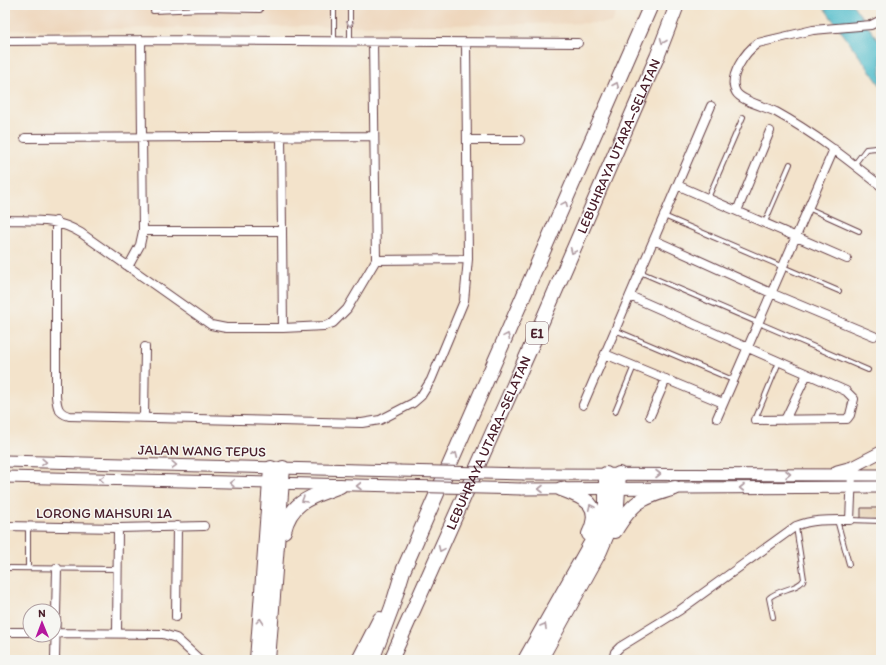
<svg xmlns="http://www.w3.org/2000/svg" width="886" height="665" font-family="Itim,sans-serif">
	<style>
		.built { fill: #eed6bb }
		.water { fill: #4fbcca; stroke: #4c6e7a }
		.building { fill: #d7ac76 }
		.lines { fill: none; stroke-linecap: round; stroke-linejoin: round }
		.service-casing { stroke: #633c43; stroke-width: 6 }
		.minor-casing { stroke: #633c43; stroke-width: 10 }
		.secondary-casing { stroke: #633c43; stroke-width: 13 }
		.motorway-casing { stroke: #633c43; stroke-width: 16 }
		.service { stroke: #fff; stroke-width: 4 }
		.minor { stroke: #fff; stroke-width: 8 }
		.secondary { stroke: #fff; stroke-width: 11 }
		.motorway { stroke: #fff; stroke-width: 14 }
		.secondary-bridge-casing { stroke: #633c43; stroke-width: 13; stroke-linecap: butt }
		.secondary-bridge { stroke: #fff; stroke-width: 11 }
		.oneway { stroke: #ae9aa0 }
		.labels { text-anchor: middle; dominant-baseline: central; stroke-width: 3; stroke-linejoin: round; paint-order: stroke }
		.shield { fill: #f6f6f2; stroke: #7e6067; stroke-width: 1 }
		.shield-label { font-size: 13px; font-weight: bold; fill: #4a1f2b }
		.street-label { font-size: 14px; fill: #4a1f2b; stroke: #f6f6f2 }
	</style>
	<rect width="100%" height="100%" fill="#f6f6f2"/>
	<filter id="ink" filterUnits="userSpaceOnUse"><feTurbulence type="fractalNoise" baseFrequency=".025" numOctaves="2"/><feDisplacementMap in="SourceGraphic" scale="8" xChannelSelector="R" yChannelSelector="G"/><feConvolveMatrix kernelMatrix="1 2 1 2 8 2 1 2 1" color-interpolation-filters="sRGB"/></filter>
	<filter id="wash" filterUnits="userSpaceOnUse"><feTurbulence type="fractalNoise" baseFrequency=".012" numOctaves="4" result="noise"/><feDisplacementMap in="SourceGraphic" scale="16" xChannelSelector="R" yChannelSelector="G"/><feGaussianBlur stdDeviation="0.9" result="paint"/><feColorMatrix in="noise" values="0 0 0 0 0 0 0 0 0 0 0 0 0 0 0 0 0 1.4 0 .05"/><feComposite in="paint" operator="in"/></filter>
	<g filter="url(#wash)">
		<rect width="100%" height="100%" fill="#f3e3cb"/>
		<!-- built -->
		<path class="built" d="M5,5H619L612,23L5,30Z"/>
		<!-- water -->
		<path class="water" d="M822,5H853L881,44V86Z"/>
		<g id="blocks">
			<!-- building -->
			<path class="building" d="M861,508H881V518L861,519Z"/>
		</g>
	</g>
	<g filter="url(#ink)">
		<use href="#blocks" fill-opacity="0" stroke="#633c43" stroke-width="1"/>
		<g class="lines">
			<defs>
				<path id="service" d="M153,11L203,9L260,10
					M334,42V5
					M350,42V5
					M854,165L866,149L876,148L881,151
					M708,198L743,117
					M808,208L859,231
					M664,216L839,291
					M765,222L790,164
					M640,272L868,370
					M615,330L733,380
					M615,412L634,366
					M755,420L779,362
					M837,520L849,564
					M850,520L881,521
					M28,527V568
					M5,568L118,569
					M773,617L769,598C778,589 800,589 804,579L796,527"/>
				<path id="minor" d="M881,20L871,25L813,30L758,43C746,51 727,77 736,92C741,101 766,107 776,112C814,133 847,159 881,186
					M5,41L141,40L578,43
					M281,136L283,328
					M25,138L374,136
					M467,140H520
					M677,185L847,259
					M737,211L770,131
					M5,220C35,221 54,217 81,233L211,325L226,328H283L324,326L333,323L347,309L376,260L373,42
					M56,221V396C57,407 58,413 69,416L362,423L380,420L413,403L421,396L431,380L464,301L468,259L466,43
					M143,231H282
					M654,240L771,293L874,336
					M376,260L468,259
					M128,267L140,245L143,231L141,40
					M630,296L846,391L854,399L850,415L847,419L755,420
					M605,354L723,403
					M583,405L711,106
					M650,416L666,379
					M144,417L145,347
					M717,418L834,149
					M785,420L807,374
					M5,526L118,528L204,526
					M176,617L177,526
					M5,632H30
					M54,633L163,634L176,638L200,660
					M117,633L118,528
					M55,660L57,568
					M613,660L615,652L620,647L680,610L796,526C813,519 832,520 850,520L852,474"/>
				<path id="secondary" d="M5,461L399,471
					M837,471L852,467L881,452
					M524,474L881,475
					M5,477L398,486
					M521,489L881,487"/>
				<g id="motorway">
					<path d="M561,489C585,498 603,504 589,534"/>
					<path d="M284,531C291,500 314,496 340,486"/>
					<path d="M615,531C634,500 641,498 675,488"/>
					<path d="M257,660L271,468"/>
					<path d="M268,660L283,468"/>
					<path d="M359,660L380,619"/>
					<path d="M372,660L392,607L403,571L651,5"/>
					<path id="s1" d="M391,660L534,340L657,57L677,5"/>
					<path d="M525,660L600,527L606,504V474"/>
					<path d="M540,660L600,551L608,532L617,505L619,474"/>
				</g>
			</defs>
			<!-- service casing -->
			<use href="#service" class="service-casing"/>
			<!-- minor casing -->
			<use href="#minor" class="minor-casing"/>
			<!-- secondary casing -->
			<use href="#secondary" class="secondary-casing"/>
			<!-- motorway casing -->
			<use href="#motorway" class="motorway-casing"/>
			<!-- service -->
			<use href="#service" class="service"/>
			<!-- minor -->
			<use href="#minor" class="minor"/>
			<!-- secondary -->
			<use href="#secondary" class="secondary"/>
			<!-- motorway -->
			<use href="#motorway" class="motorway"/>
			<defs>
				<path id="secondary-bridge" d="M399,471L524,474
					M398,486L521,489"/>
			</defs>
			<!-- secondary-bridge casing -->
			<use href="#secondary-bridge" class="secondary-bridge-casing"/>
			<!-- secondary-bridge -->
			<use href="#secondary-bridge" class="secondary-bridge"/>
		</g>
		<!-- one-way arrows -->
		<defs><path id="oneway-chevron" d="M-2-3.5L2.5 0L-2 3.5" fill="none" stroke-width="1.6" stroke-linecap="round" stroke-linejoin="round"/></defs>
		<g class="oneway">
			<use href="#oneway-chevron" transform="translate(350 24) rotate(91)"/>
			<use href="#oneway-chevron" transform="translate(663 41) rotate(112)"/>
			<use href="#oneway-chevron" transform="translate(616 85) rotate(-67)"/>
			<use href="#oneway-chevron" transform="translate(565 204) rotate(-66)"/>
			<use href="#oneway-chevron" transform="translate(573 251) rotate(114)"/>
			<use href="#oneway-chevron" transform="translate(507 336) rotate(-66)"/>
			<use href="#oneway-chevron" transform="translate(455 455) rotate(-66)"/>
			<use href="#oneway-chevron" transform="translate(44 462) rotate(2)"/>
			<use href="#oneway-chevron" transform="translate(174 465) rotate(2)"/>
			<use href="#oneway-chevron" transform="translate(658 474)"/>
			<use href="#oneway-chevron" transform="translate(788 474)"/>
			<use href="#oneway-chevron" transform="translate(102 479) rotate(-178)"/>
			<use href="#oneway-chevron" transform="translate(232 483) rotate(-178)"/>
			<use href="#oneway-chevron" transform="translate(359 486) rotate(-180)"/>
			<use href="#oneway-chevron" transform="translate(742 488) rotate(180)"/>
			<use href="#oneway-chevron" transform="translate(541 489) rotate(180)"/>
			<use href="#oneway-chevron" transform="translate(304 500) rotate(149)"/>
			<use href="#oneway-chevron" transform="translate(591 507) rotate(-115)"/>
			<use href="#oneway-chevron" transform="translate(441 549) rotate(114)"/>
			<use href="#oneway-chevron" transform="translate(260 621) rotate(-85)"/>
			<use href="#oneway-chevron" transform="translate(544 626) rotate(-61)"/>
		</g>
	</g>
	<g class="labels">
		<!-- shield labels -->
		<rect class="shield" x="526" y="322" width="22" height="22" rx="3"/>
		<g class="shield-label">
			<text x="537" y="333">E1</text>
		</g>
		<!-- street labels -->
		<g class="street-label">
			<text stroke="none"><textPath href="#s1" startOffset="562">LEBUHRAYA UTARA–SELATAN</textPath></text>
			<text stroke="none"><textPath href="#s1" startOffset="238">LEBUHRAYA UTARA–SELATAN</textPath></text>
			<text transform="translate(202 451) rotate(1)">JALAN WANG TEPUS</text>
			<text x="104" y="513">LORONG MAHSURI 1A</text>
		</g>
	</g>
	<!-- margin -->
	<rect width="886" height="665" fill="none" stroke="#f6f6f2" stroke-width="20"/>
	<!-- north arrow -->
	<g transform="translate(42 623) rotate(359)"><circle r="19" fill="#f6f6f2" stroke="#b1a0a2"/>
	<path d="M0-3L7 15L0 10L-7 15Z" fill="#b5179e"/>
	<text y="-6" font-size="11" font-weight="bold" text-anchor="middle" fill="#4a1f2b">N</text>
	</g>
</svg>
